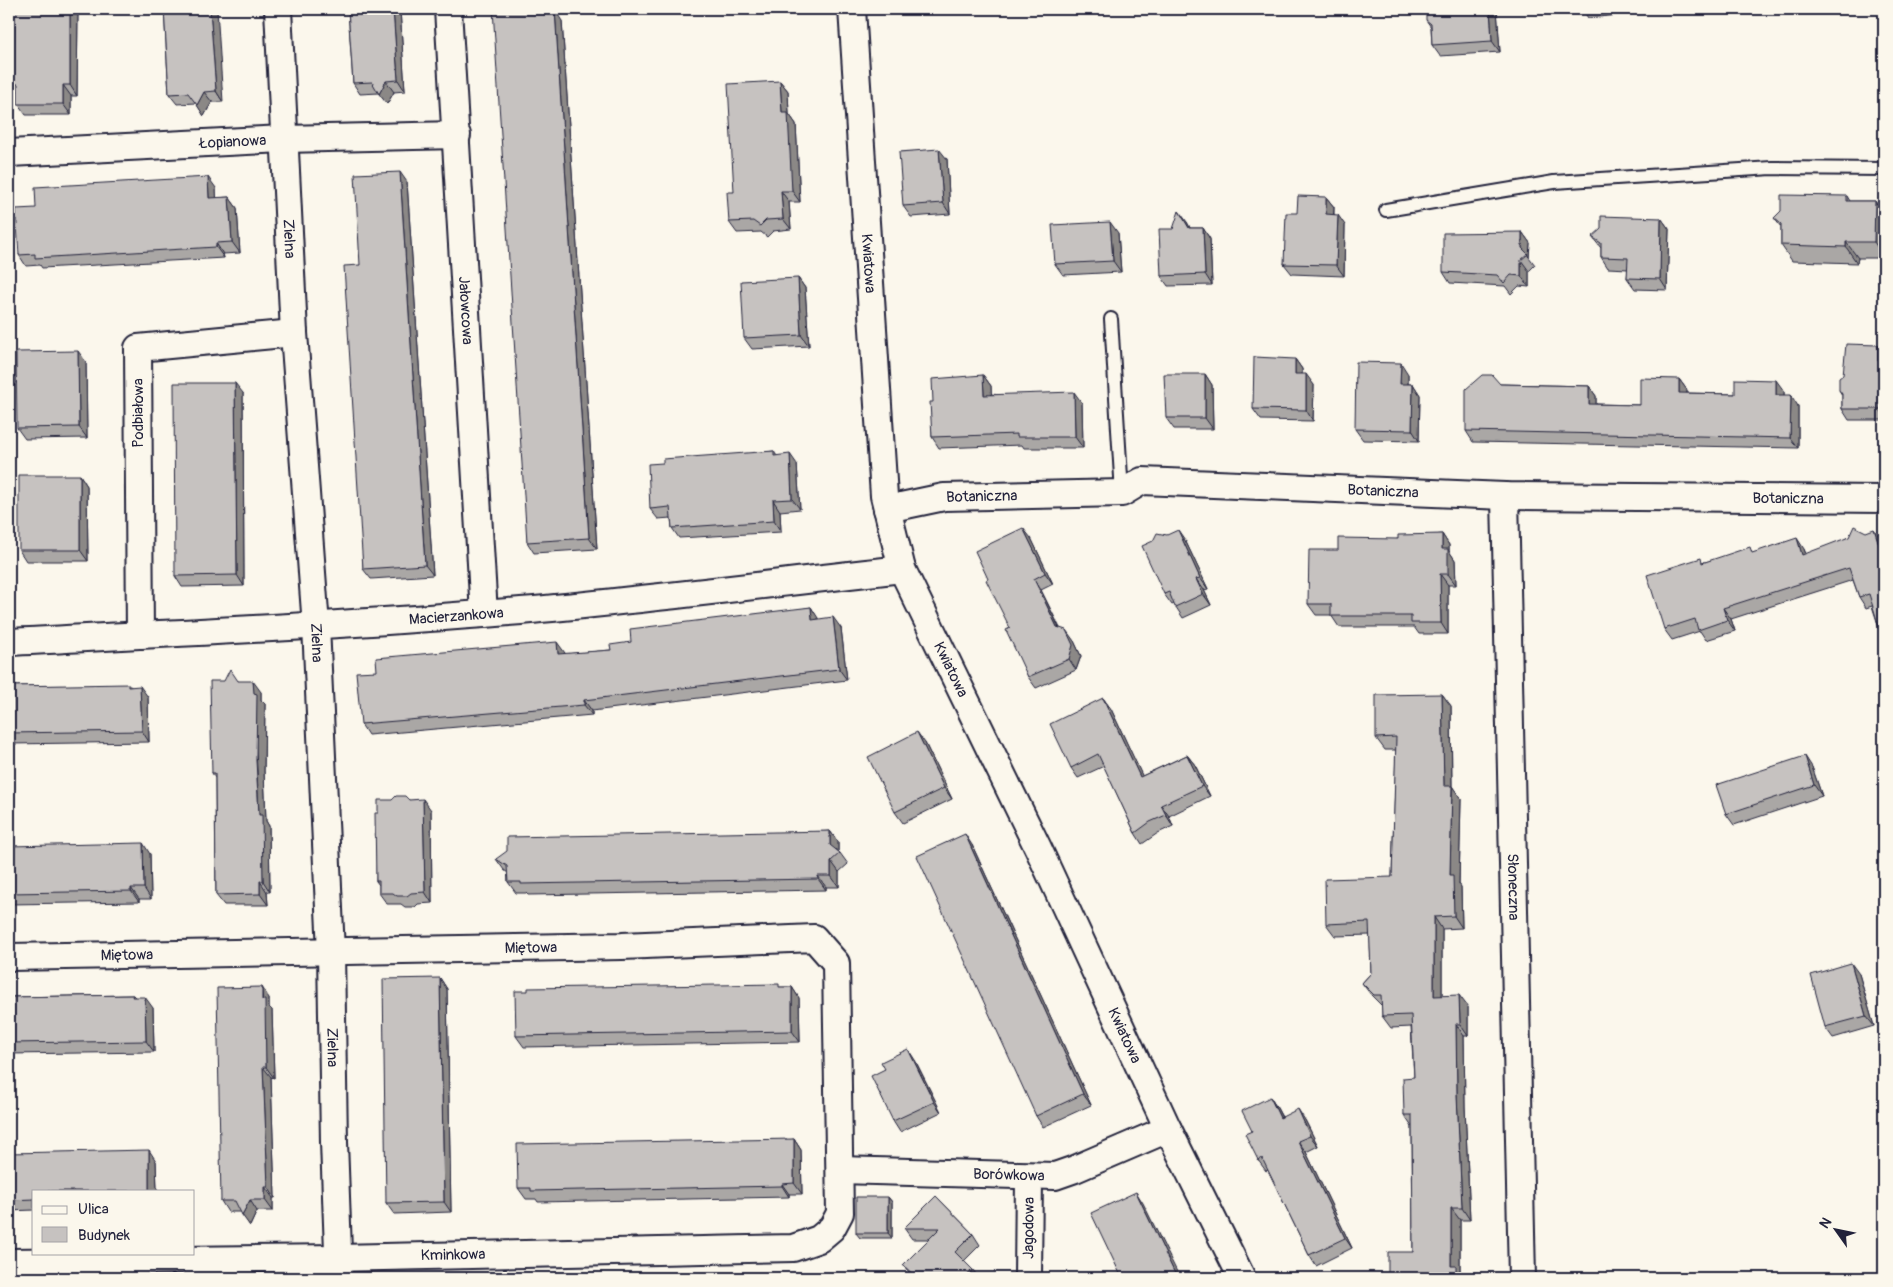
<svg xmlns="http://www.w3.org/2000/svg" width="1893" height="1287" font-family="Pangolin,sans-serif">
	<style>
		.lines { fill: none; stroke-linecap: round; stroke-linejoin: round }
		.lane-casing { stroke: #22223b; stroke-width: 16 }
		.street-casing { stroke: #22223b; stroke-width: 30 }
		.lane { stroke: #fbf7ec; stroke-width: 12 }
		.street { stroke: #fbf7ec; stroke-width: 26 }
		.wall { fill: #aaa7a5; stroke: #22223b }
		.shaded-wall { fill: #8b8886; stroke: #22223b }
		.building { fill: #c6c2c0; stroke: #22223b }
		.labels { text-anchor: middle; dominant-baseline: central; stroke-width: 4; stroke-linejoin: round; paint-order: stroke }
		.street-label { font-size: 15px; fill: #22223b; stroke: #fbf7ec }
	</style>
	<rect width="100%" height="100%" fill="#fbf7ec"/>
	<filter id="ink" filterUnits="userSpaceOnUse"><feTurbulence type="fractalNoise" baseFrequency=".02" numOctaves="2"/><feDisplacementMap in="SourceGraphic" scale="10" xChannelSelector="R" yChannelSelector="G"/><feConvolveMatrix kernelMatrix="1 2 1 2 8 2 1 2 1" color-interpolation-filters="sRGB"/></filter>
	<g filter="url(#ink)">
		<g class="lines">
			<defs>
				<path id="lane" d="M1386,210L1554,182L1772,168L1884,169
					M1111,319L1122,493"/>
				<g id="street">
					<path id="s1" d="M278,9L294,333L316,626L331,952L334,1142L339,1278"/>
					<path id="s2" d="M448,9L484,614"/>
					<path id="s3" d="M852,9L884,496L902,569L1038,848L1168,1129L1242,1278"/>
					<path id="s4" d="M9,153L284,139L457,135"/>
					<path id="s5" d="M1505,496L1522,1278"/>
					<path id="s6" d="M887,509L944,497L1122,493L1142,481L1505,496L1884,499"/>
					<path d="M140,635L138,348L294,333"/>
					<path id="s7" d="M9,642C180,633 351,625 521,611C648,600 775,583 902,569"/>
					<path id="s8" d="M9,957L622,946L814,938L836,963L840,1213L832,1228L819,1239L793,1248L339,1258L9,1262"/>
					<path id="s9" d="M840,1170L1055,1176L1075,1169L1168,1129"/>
					<path id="s10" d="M1028,1278L1029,1177"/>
				</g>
			</defs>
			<!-- lane casing -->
			<use href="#lane" class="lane-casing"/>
			<!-- street casing -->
			<use href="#street" class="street-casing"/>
			<!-- lane -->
			<use href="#lane" class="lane"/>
			<!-- street -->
			<use href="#street" class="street"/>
		</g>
		<!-- wall -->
		<path class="wall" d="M14,9H78L77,96H71V115H26L18,104V92L13,84Z
			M164,9L223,102H212L204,116L196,103L177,104L169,94Z
			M348,9H400L405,91L394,92L387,104L379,93L360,94L353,83Z
			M1497,9L1500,52L1440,56L1432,45L1431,27L1426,20Z
			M1582,9H1640V13L1588,18Z
			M545,10L562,21L597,549L534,553L527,542Z
			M780,81L788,91L789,114L796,124L800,202H789L791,229L773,231L767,237L761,232L737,233L729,222L734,192Z
			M947,159L950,214L911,217L903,206Z
			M407,182L433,575L371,579L363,569L360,265Z
			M216,188V198L229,197L237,208L240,253L223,254L224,258L42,268L40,265L26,266L19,255L36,208Z
			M1847,196L1850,201H1875L1884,214V258H1858L1857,263L1792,261L1781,245V227L1774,218Z
			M1326,197L1334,207V214L1345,225L1344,276L1292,274L1284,264L1297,213Z
			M1661,218L1669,229L1667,290L1635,289L1627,278L1628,269L1608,268L1601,257V248L1592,237Z
			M1187,222L1190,228H1203L1210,239L1212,285L1168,286L1161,276L1173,229Z
			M1522,232L1530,243L1529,257L1535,265L1529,271V287L1519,286L1511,294L1505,286L1450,283L1443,272Z
			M1118,233L1121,272L1063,275L1055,264Z
			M798,278L805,288L809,346L752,349L744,338Z
			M1878,345L1884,354V420H1849L1842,409V395L1839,390Z
			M1295,359L1302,369V374L1314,385L1313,421L1261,420L1253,409Z
			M86,362L87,438L25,439L17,428Z
			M1205,374L1212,385L1213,429H1174L1166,418Z
			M1408,374V384H1413L1420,395L1419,441L1363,440L1355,429Z
			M983,375L991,386V394L1082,403L1083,448H1024L1022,445L939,448L932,437L933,402Z
			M1679,379L1687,390V393L1735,394L1784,391V395L1798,406V448L1473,442L1466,431L1500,384L1589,386L1596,396V404L1640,405Z
			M243,393L244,586L182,587L175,576Z
			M774,451L776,455L797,464L800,509L780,511L781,532L679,538L672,528L671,518L658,519L650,509L663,463Z
			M80,475L87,486L88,561H26L19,550Z
			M1442,534L1449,545V551L1455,560L1456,585H1448V634H1419L1414,627H1339L1331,615H1316L1308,604L1338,550L1398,539Z
			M1031,538L1053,584L1041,590L1060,628L1074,641L1081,656L1076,670L1036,688L1028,677L1010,628Z
			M1185,540L1208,589L1204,590L1211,605L1183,618L1174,604L1172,605L1164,594Z
			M1882,540L1884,547V643L1872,606L1866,608L1859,597L1853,580L1731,619L1735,631L1706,640L1700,631L1672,640L1664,629L1704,562L1754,553L1804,549L1806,554Z
			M811,607L818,619L841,628L847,680L592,711V715L368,735L361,724L565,653V654L611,650L631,642Z
			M238,681L261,692V700L265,704L264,771L266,821L269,826L270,892H267L268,905H224L216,895L215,778L212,773Z
			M9,686H130L148,697L149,742L9,744Z
			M1442,694L1451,706L1452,786L1461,799L1459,884L1461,887L1462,928L1442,929V996L1468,1007V1036H1464L1465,1107L1470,1220H1460V1272L1464,1278H1388L1413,1252L1412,1127L1404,1115L1414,1077L1411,1027L1391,1028L1382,1016V1006L1371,995L1362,983L1371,973L1370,935L1335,936L1326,924L1392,877L1396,750H1385L1376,738Z
			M1103,698L1111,709L1142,776L1187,755L1195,765L1210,796L1169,816L1173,826L1158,833L1142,844L1135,833L1104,766L1078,778L1071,768Z
			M925,743L952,799L903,823L895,812Z
			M1812,767L1822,796L1734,825L1726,814Z
			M409,800L431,810L432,903L418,904L415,907H405L401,904H387L379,893V885L376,881L378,813Z
			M830,831L838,842V851L840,853L848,864L839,872V887H826V890L528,895L526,893H516L508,882V873L504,870L496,859Z
			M972,845L1091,1105L1043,1127L1036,1116Z
			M9,846L150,854L151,899H139V902L9,904Z
			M1859,974L1874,1026L1833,1038L1825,1027Z
			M440,978L447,989L451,1212L394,1214L386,1203Z
			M792,987L799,998L800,1042L524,1047L516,1036L528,991Z
			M133,995L135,997L153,1008L154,1052L9,1054V997Z
			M269,998V1007L272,1010L274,1078L271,1077L275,1198H273V1211H257L250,1226L241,1212H228L221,1201Z
			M915,1060L941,1112L900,1132L893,1121L885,1069Z
			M1270,1097L1277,1108L1282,1117L1305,1120L1318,1146L1306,1152L1352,1248L1316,1266L1309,1255L1268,1170L1266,1171L1258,1160L1252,1131Z
			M794,1139L801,1150L802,1194H789V1197L538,1202L536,1199H526L518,1188Z
			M9,1153L156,1161L157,1191H34V1210L9,1211Z
			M936,1196L973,1234L980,1245L964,1261L973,1270L979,1278H914L903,1265L929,1239H912L904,1228Z
			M888,1197L892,1202V1238H860L856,1233Z"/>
		<!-- shaded-wall -->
		<path class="shaded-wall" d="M70,9H78L77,96L70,85Z
			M210,9H217L223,102L216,91Z
			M393,9H400L405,91L398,80Z
			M538,9H545L546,22L538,11Z
			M1490,9H1497L1500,52L1492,41Z
			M555,10L562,21L597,549L589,538Z
			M386,81L394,92L387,104L379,94Z
			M780,81L788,91L789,114L796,124L800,202L792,191L782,113Z
			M63,85L71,96V115L63,104Z
			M204,92L212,102L204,116L197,105Z
			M939,149L947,159L950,214L943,203Z
			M400,172L407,182L433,575L425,565Z
			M208,177L216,188L217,209L209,198Z
			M781,191L789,202L791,229L783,219Z
			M229,197L237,208L240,253L232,242Z
			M1326,197L1334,207L1333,225L1326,214Z
			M1875,201L1884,214V257L1874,242Z
			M1179,211L1187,222L1196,239L1189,228Z
			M1338,215L1345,225L1344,276L1336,265Z
			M1661,218L1669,229L1667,290L1660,279Z
			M1110,222L1118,233L1121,272L1113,261Z
			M1203,228L1210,239L1212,285L1205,274Z
			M1522,232L1530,243L1529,257L1522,248Z
			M1846,242L1858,258L1857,263L1846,247Z
			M216,243L223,254L224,258L216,247Z
			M1521,260L1529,271V287L1521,276Z
			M798,278L805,288L809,346L801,335Z
			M1878,345L1884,354V416L1880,409Z
			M78,351L86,362L87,438L79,427Z
			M1295,359L1302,369V385L1295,374Z
			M1401,363L1408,374V395L1400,384Z
			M1205,374L1212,385L1213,429L1205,418Z
			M1306,374L1314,385L1313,421L1306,410Z
			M983,375L991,386L992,405L984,395Z
			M1679,379L1687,390L1686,404L1679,393Z
			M1776,380L1784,391V405L1776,395Z
			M235,383L243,393L244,586L237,575Z
			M1413,384L1420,395L1419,441L1412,430Z
			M1589,386L1596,396V415L1589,404Z
			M1074,392L1082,403L1083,448L1075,437Z
			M1791,395L1798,406V448L1790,438Z
			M790,454L797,464L800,509L792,499Z
			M80,475L87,486L88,561L80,550Z
			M773,500L780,511L781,532L774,521Z
			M1023,528L1031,538L1053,584L1045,573Z
			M1874,529L1882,540L1884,547V560Z
			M1178,530L1185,540L1208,589L1200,578Z
			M1442,534L1449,545V551L1455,560L1456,585L1448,574L1442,549Z
			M1797,538L1804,549L1810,566L1802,555Z
			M1440,574L1448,585V634L1441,623Z
			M1034,579L1041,590L1064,638L1057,627Z
			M1196,579L1204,590L1211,605L1203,594Z
			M811,607L818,618L820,631L812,620Z
			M1723,608L1731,619L1735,631L1727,620Z
			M833,617L841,628L847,680L839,669Z
			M1066,630L1074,641L1081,656L1076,670L1069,659Z
			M557,642L565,653L566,665L558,654Z
			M253,681L261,692V700L265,704L264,771L266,821L269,826L270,892L263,881L259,815Z
			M140,686L148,697L149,742L142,731Z
			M1442,694L1451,706L1452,798L1444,786Z
			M1103,698L1111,709L1148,788L1140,777Z
			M584,700L592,711V715L584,705Z
			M917,732L925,743L952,799L944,788Z
			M1187,755L1195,765L1210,796L1202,786Z
			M1805,756L1812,767L1822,796L1814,785Z
			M1452,786L1461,799L1459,884L1461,887L1462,928L1454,916L1450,875Z
			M423,799L431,810L432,903L425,892Z
			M1161,805L1169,816L1173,826L1166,815Z
			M830,831L838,842V855L830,845Z
			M965,834L972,845L1091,1105L1083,1094Z
			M143,843L150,854L151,899L144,888Z
			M831,861L839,872V887L831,876Z
			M818,876L826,887V890L818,879Z
			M260,881L267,892L268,905L260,894Z
			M131,888L139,899V902L131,891Z
			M1434,917L1442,929V1008L1434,996Z
			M1851,963L1859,974L1874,1026L1866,1016Z
			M440,978L447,989L451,1212L444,1202Z
			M262,987L269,998V1007L272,1010L274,1078L266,1067Z
			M792,987L799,998L800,1042L792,1031Z
			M1459,995L1468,1007V1036L1460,1024Z
			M145,997L153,1008L154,1052L146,1041Z
			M1456,1024L1464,1036L1465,1107L1470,1220L1462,1208L1457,1095Z
			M908,1049L915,1060L941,1112L934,1102Z
			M263,1067L271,1077L275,1198L268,1187Z
			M1270,1097L1277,1108L1287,1128L1280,1118Z
			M1298,1109L1305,1120L1318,1146L1310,1136Z
			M794,1139L801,1150L802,1194L794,1183Z
			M1298,1141L1306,1152L1352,1248L1345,1238Z
			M149,1150L156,1161L157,1191H149Z
			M782,1184L789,1194V1197L782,1186Z
			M265,1187L273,1198V1211L265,1200Z
			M1136,1192L1143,1203L1180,1278H1177Z
			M888,1197L892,1202V1238L888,1233Z
			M250,1200L257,1211L250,1226L242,1215Z
			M1451,1208L1460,1220V1272L1464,1278H1456L1451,1266Z"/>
		<!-- building -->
		<path class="building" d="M14,9H70V85H63V104H18V84H13Z
			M164,9H210L216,91L204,92L197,105L188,93L169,94Z
			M348,9H393L398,80L386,81L379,94L372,82L353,83Z
			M493,9H538V11L555,10L589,538L527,542Z
			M1426,9H1490L1492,41L1432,45L1431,24L1426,20Z
			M780,81L782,113H788L792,191H781L783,219L766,220L760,226L753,221L729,222L727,192H734L728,84Z
			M939,149L943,203L903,206L899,152Z
			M400,172L425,565L363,569L344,266L360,265L355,174Z
			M208,177L209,198L229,197L232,242L216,243V247L35,258V254L19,255L16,209L36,208L35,187Z
			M1781,195L1847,196V201H1875L1874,242H1846V247L1781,245V224L1774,218L1781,211Z
			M1298,196L1326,197V214L1338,215L1336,265L1284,264L1286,213H1297Z
			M1179,211L1189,228H1203L1205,274L1161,276L1159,229H1173Z
			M1601,216L1661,218L1660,279L1627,278L1628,258L1601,257V243L1592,237L1601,229Z
			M1110,222L1113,261L1055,264L1052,225Z
			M1522,232V248L1528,254L1521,260V276L1511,275L1504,283L1497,275L1443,272V233Z
			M798,278L801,335L744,338L741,281Z
			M1846,344L1878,345V361L1881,360L1880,409H1842V394L1839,390V378L1843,375Z
			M78,351L79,427L17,428L16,352Z
			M1254,357L1295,359V374H1306V410L1253,409Z
			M1356,362L1401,363L1400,384H1413L1412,430L1355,429Z
			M1164,374H1205V418H1166Z
			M983,375L984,395L1074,392L1075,437H1017V434L932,437L930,402H933L932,379Z
			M1482,375H1492L1500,384L1589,386V404L1640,405V378L1679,379V393L1735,394V379L1776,380V395H1791L1790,438L1466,431V389Z
			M174,383H235L237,575L175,576Z
			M774,451V456L790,454L792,499L773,500L774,521L672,528L670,507L650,509L648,464L663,463V459Z
			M19,475H80V550H19Z
			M1854,526L1866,532L1874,529L1884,560V643L1869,594L1859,597L1849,568L1723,608L1727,620L1698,630L1695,619L1664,629L1647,575L1701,558L1702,563L1750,547L1752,553L1797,538L1802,555L1849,537Z
			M1023,528L1045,573L1034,579L1057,627L1066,630L1073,645L1069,659L1028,677L1006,630L1010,628L986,580L988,579L975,551Z
			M1178,530L1200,578L1196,579L1203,594L1175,607L1169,592L1164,594L1142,546L1153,541L1157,533L1167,535Z
			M1442,534V549H1448V574H1440L1441,623H1411V616H1331V604H1308L1309,550H1338V538L1398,539V535Z
			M811,607L812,620L833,617L839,669L584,700V705L361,724L356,672L377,671L376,658L557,642L558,654L611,650L610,645L631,642L630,629Z
			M230,669L238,681H253L254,693L257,694L256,760L259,815H262L263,881H260V894L216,895L215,773H212L210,681H224Z
			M128,684V687L140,686L142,731L9,733V686Z
			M1442,694L1444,786H1452L1450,875H1453L1454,916L1434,917V996L1459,995L1460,1024H1456L1457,1095L1462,1208H1451V1266H1456V1278H1388V1252H1413L1412,1115H1404L1403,1078L1414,1077L1411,1015L1382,1016L1381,995H1374L1362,983L1371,973L1369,922L1326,924L1325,879L1392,877L1396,737L1376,738V695Z
			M1103,698L1140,777L1187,755L1202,786L1161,805L1166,815L1150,822L1135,833L1098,754L1071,768L1050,724Z
			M917,732L944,788L895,812L868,757Z
			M1805,756L1814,785L1726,814L1716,785Z
			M396,796H405L409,800L423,799L425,892L411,893L407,896H397L393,893H379V881H376L375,813H378V800H392Z
			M830,831V845L840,853L831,861V876H818V879L521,884V882H508L507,866L496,859L507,851V837Z
			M965,834L1083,1094L1036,1116L917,856Z
			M143,843L144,888H131V891L9,893V846Z
			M1851,963L1866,1016L1825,1027L1811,975Z
			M440,978L444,1202L386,1203L383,979Z
			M779,984V987H792V1031L516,1036L515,991H528V988Z
			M262,987V1000H265L266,1067H263L268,1187H265V1200H250L242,1215L235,1201H221L217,988Z
			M133,995L132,997H145L146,1041L9,1043V997Z
			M908,1049L934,1102L893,1121L871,1076L885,1069L881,1062Z
			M1270,1097L1280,1118L1298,1109L1310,1136L1298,1141L1345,1238L1309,1255L1262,1158L1258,1160L1245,1134L1252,1131L1242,1111Z
			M794,1139V1183L782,1184V1186L531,1191V1188H518L517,1144Z
			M149,1150V1191H34V1199L9,1200V1153Z
			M1136,1192L1177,1278H1122L1091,1213Z
			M936,1196L973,1234L955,1252L973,1270L964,1278H917L903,1265L940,1228H904Z
			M856,1197H888V1233H856Z"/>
	</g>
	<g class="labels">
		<!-- street labels -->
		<g class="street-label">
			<text stroke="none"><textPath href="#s4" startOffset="224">Łopianowa</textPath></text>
			<text stroke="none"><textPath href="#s1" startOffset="230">Zielna</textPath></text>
			<text stroke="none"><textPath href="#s3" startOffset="255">Kwiatowa</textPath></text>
			<text stroke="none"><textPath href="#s2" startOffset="302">Jałowcowa</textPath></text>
			<text transform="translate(138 413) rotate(-90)">Podbiałowa</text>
			<text stroke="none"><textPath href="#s6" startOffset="501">Botaniczna</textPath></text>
			<text stroke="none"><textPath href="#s6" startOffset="96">Botaniczna</textPath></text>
			<text stroke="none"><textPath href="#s6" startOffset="906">Botaniczna</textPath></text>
			<text stroke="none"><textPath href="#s7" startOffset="448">Macierzankowa</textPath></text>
			<text stroke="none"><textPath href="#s1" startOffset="635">Zielna</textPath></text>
			<text stroke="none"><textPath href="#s3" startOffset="675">Kwiatowa</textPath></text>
			<text stroke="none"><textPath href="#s5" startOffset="391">Słoneczna</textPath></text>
			<text stroke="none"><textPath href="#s8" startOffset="522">Miętowa</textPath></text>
			<text stroke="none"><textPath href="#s8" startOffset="118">Miętowa</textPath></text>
			<text stroke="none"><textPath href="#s3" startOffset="1080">Kwiatowa</textPath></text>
			<text stroke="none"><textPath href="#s1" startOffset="1040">Zielna</textPath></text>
			<text stroke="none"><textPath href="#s9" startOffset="169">Borówkowa</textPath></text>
			<text stroke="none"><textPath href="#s10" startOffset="50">Jagodowa</textPath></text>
			<text transform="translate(453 1255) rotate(-1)">Kminkowa</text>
		</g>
	</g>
	<!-- margin -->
	<rect width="1893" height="1287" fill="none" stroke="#fbf7ec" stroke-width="30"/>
	<rect x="15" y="15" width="1863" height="1257" fill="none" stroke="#22223b" stroke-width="2" filter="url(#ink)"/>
	<!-- legend -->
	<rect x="32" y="1190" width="162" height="65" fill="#fbf7ec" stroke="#a4a2a5"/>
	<rect x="42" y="1206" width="25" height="8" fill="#fbf7ec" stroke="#a4a2a5"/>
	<text x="78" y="1214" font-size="15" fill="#22223b">Ulica</text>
	<rect x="42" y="1227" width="25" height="15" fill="#c6c2c0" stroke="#a4a2a5"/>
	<text x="78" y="1240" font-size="15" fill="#22223b">Budynek</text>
	<!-- north arrow -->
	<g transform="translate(1836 1230) rotate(303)" stroke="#fbf7ec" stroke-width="4" paint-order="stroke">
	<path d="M0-4L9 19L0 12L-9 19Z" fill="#22223b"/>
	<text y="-8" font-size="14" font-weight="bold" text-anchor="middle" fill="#22223b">N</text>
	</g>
</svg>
